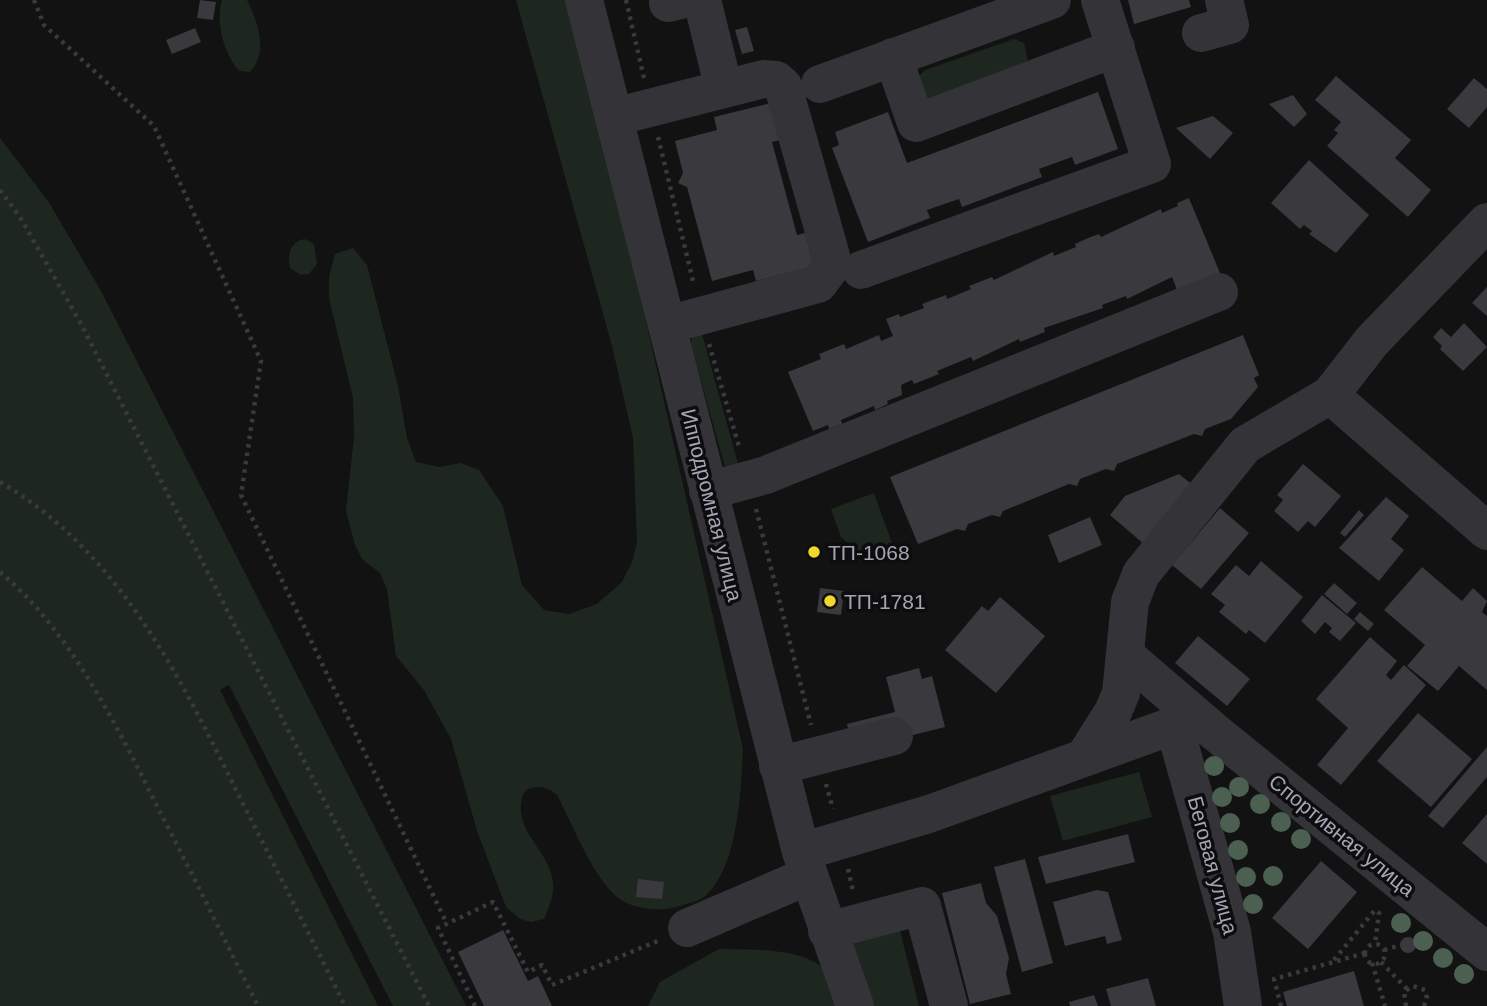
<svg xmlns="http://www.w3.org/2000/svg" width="1487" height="1006" font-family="Helvetica,sans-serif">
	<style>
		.green { fill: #1e2620 }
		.building { fill: #39393e }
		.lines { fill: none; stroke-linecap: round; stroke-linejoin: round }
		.path { stroke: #39393f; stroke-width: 4.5; stroke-dasharray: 3.5 5; stroke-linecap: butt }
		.minor { stroke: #333338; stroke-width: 38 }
		.tree { fill: #4b6051 }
		.poi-dot { fill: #f1d62c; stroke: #0d0d0e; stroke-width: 2.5 }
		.labels { text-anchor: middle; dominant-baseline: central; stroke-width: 7; stroke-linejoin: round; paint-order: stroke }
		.street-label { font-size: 21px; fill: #a3a5b4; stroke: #0d0d0e }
		.poi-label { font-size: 21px; fill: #a3a5b4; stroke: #0d0d0e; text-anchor: start }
	</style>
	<rect width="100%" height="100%" fill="#121213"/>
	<!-- green -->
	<path class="green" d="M222,0H247C258,23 269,51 250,72L239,71C224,53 215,23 222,0Z
		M516,0H573L743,749C741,791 738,869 704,897C697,902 687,904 679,906C662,912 637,910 621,900C595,883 572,823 557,795C551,790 546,787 538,787C530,787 524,790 522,798C514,831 546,848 552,877C556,892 550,905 544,919L531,922L520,919L506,907L477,831L451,739L424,690L396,656L387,589L380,573L362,559L355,545L346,511L354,437L353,398L329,298V277L335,254L353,248L367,265L398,386L407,438L416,462L439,467L461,463L479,470L503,506L522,585L544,610L569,614L597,604L622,582L632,562L637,543L633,438L612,346Z
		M1014,39L1024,43L1028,62L931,103L913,82L925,70Z
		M0,138L48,201L100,289L466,1006H393L229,685L220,690L378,1006H0Z
		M305,239L314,244L317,264L309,274L301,275L290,268C287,256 290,241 305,239Z
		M701,330L740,471L725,467L691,345L692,336Z
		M874,493L894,549L866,561L841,537L831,509Z
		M1139,772L1152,817L1063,841L1050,796Z
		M899,927L919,1006H864L849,944Z
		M719,949C753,950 809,946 833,977C839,985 843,997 848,1006H648L660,982Z"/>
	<!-- building -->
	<path class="building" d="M200,0L216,2L213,20L197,18Z
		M1128,0H1189L1191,7L1134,24Z
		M747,27L754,51L742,54L735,30Z
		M195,28L201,42L172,54L166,40Z
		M1336,76L1411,140L1395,158L1431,190L1408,217L1327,146L1338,133L1334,130L1341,122L1315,100Z
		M1474,78L1487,89V107L1469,128L1447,109Z
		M1098,92L1118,149L1075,165L1072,157L1039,169L1042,177L962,207L959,199L927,210L930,218L868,242L832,148L839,145L835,132L888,112L907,163Z
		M1293,95L1307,114L1294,127L1269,104Z
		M771,103L781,140L772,142L797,235L805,233L814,266L756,281L753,270L712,281L687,187L678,183L683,173L675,141L717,130L714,117Z
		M1213,116L1233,133L1210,159L1176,128Z
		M1309,160L1369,215L1336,253L1309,234L1312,231L1304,225L1300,229L1271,203Z
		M1189,198L1222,278L1179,295L1172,277L1127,299L1126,296L1102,305L1103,308L1044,328L1045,332L1020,342L1019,339L973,361L971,357L937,371L939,374L914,384L912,380L901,385L902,395L887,401L888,404L875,410L874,406L841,420L842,424L829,429L828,425L813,431L788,372L821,359L819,354L844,344L846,349L879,335L881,341L893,336L886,319L899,314L900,317L924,308L922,304L946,295L947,299L971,289L969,286L992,277L994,280L1053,252L1054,256L1076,247L1075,244L1088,238L1099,234L1101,237L1161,209L1162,213L1178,206L1177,203Z
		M1487,287V316L1472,303Z
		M1464,323L1487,347L1463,371L1440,349L1442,346L1433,337L1441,328L1451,337Z
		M1243,335L1259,375L1254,378L1258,387L1231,419L1205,429L1202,436L1194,434L1117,464L1114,471L1106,469L1080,479L1077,486L1069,484L1003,511L1000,517L992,515L968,524L965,531L957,529L918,544L890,477Z
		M1303,464L1341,496L1315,527L1308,521L1298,532L1274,511L1283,500L1277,495Z
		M1179,474L1194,486L1145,545L1110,515L1125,496Z
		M1386,497L1409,516L1391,539L1404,550L1379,581L1339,548Z
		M1220,508L1249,533L1201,589L1172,565Z
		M1359,510L1364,515L1345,537L1340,533Z
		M1090,517L1102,545L1059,563L1048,535Z
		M1261,561L1303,597L1265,643L1249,630L1246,634L1219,612L1225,605L1211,594L1236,565L1249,576Z
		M1422,567L1462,601L1473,588L1487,601L1482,612L1487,616V690L1459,666L1438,691L1407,666L1425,645L1384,610Z
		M1334,583L1357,603L1347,614L1324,594Z
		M820,588L844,591L841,615L817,612Z
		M1322,595L1356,623L1340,641L1329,632L1332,628L1325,622L1315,634L1301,621Z
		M1000,597L1045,636L996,693L945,650L982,606L988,611Z
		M1360,612L1374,624L1368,631L1354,619Z
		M1198,636L1250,679L1227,706L1175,663Z
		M1370,637L1397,661L1386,675L1391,680L1404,665L1426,685L1341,785L1317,765L1348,728L1316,699Z
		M919,668L922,679L932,676L945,727L853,750L847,724L895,712L886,677Z
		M1418,713L1472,759L1431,807L1377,761Z
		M1487,747V777L1443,828L1428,816Z
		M1487,814V864L1462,843Z
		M1128,834L1135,862L1046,884L1038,857Z
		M1025,859L1053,963L1022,972L994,867Z
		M1321,861L1357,892L1308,949L1272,918Z
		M638,879L664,882L662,899L636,897Z
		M981,883L986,903L997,916L1009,958L1006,974L1011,994L970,1004L942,893Z
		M1097,890L1108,892L1122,940L1107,944L1105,936L1065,946L1053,902Z
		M503,930L528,981L538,976L552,1006H484L458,952Z
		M1400 945a8 8 0 1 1 16 0a8 8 0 1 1-16 0Z
		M1354,971L1364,1006H1287L1283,992Z
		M1148,978L1156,1006H1111L1106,989Z
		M1094,995L1098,1006H1070L1069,1002Z"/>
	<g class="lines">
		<!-- path -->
		<path class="path" d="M34,0L44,25L154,126L261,361L241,495L447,924
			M626,0L644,78
			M658,137L694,285
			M0,190L20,217L81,324L429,1006
			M709,344L740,450
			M0,482C121,553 182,681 242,802C277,870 311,938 345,1006
			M756,509L811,725
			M0,572C70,630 119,730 159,810C193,875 225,941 258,1006
			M826,784L833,809
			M848,869L853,891
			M1365 954a10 10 0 1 1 20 0a10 10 0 1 1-20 0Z
			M1384,950L1398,946
			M1334,960L1375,910L1379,913L1375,944
			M1381,962L1407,989
			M1372,963L1385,1006
			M475,1006L438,928L493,902L528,972L542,965L552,985L660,940
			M1281,1006L1274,979L1365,953
			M1406,1006L1404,992L1413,986L1425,990L1427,998L1424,1006"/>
		<!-- minor -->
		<path class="minor" d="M584,0L801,852L855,1006
			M702,0L724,89
			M668,3L681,0
			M1201,33L1230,25L1224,0
			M893,57L916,123L1116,48
			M820,84L1052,0
			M614,117L764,79L776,80L783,86L831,256L830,268L818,284L667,325
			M861,270L1152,164L1100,0
			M1330,395L1487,531
			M708,491L766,475L1219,292
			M1125,655L1216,733L1487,952
			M1174,725L1232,932L1243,1006
			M1084,758L1113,712L1121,693L1130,602L1141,574L1245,445L1330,395L1372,341L1487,222
			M778,766L894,736
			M801,852L929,814L1197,717
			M687,928L808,876
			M827,931L922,906L949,1006"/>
	</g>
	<!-- trees -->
	<g class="tree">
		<circle cx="1214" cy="766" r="10"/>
		<circle cx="1239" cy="787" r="10"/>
		<circle cx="1222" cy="797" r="10"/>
		<circle cx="1260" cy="804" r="10"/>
		<circle cx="1281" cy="822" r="10"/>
		<circle cx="1230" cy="823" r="10"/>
		<circle cx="1301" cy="839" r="10"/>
		<circle cx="1238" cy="850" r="10"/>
		<circle cx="1273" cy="876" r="10"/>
		<circle cx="1246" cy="877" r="10"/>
		<circle cx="1253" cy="904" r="10"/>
		<circle cx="1401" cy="923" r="10"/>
		<circle cx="1423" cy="941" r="10"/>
		<circle cx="1443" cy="958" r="10"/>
		<circle cx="1464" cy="974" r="10"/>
	</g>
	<!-- markers -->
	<g class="poi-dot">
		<circle cx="814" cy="552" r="7"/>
		<circle cx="830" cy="601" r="7"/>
	</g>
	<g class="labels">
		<!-- street labels -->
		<g class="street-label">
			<text transform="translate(712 505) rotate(76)">Ипподромная улица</text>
			<text transform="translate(1342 835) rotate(39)">Спортивная улица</text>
			<text transform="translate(1213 865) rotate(75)">Беговая улица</text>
		</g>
		<!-- poi labels -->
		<g class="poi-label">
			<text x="828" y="552">ТП-1068</text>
			<text x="844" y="601">ТП-1781</text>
		</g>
	</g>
</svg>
